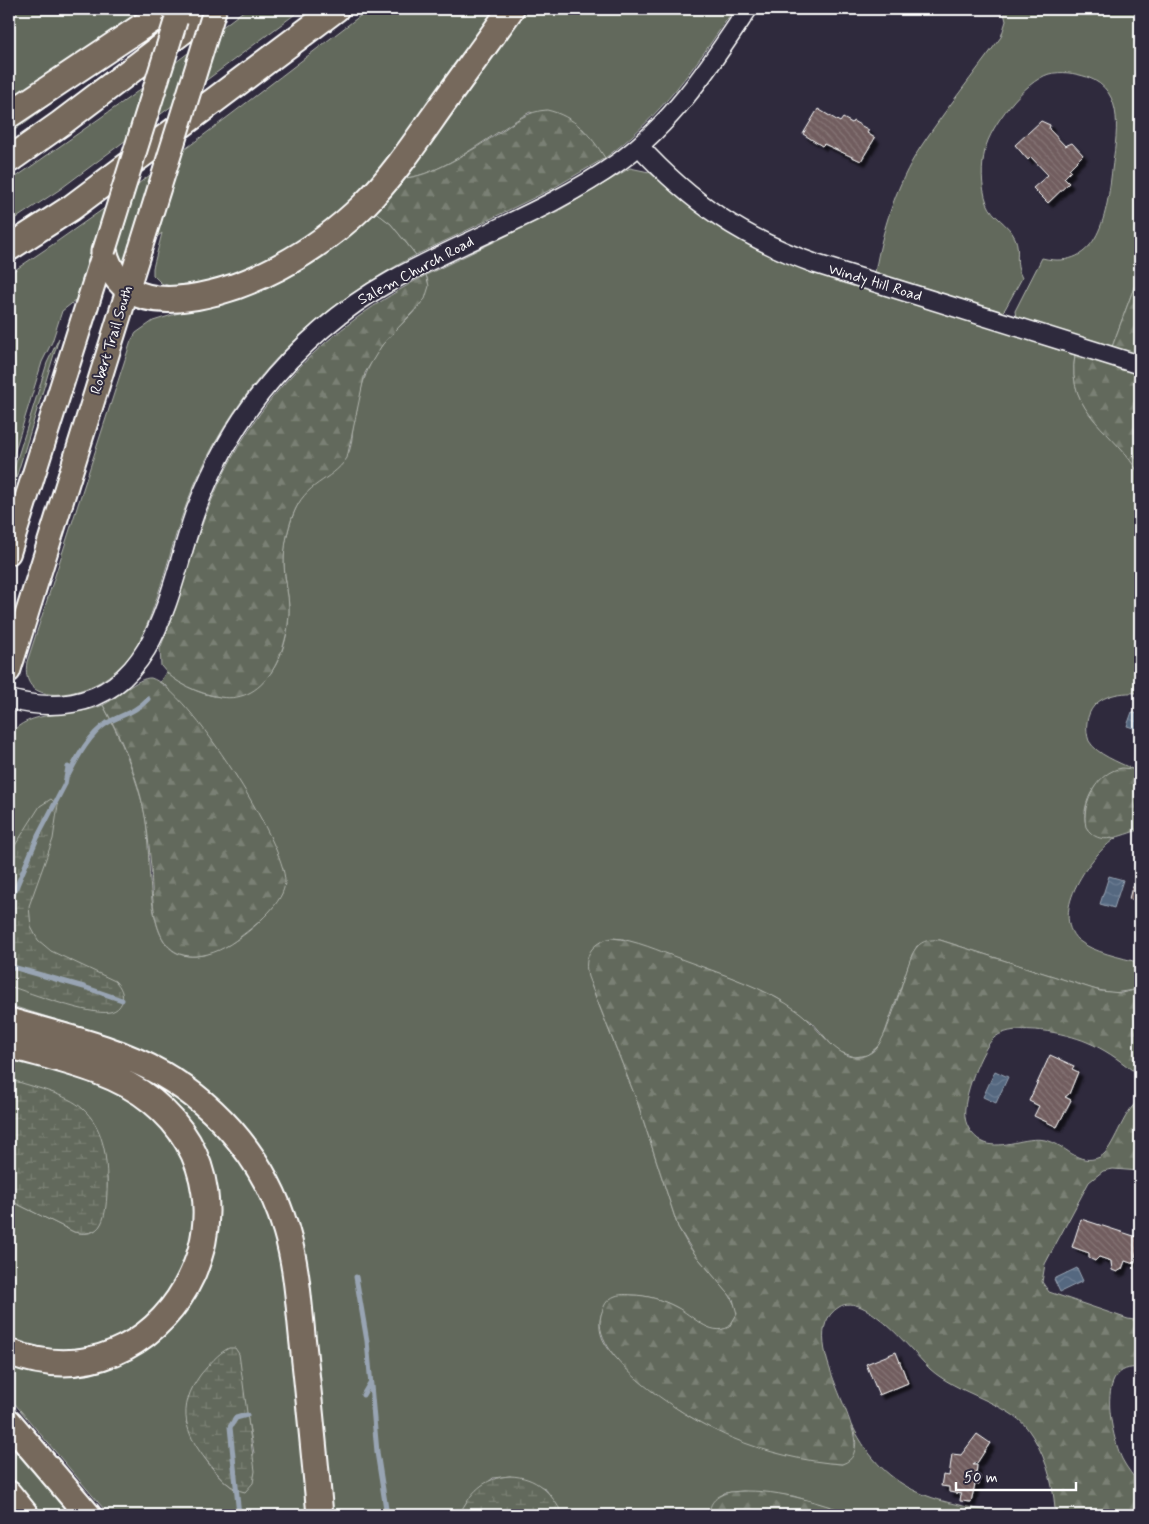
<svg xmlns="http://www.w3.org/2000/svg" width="1149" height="1524" font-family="Mynerve,sans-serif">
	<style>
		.green { fill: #62695b; stroke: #b0b4ad; fill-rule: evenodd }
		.forest { fill: url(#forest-firs); stroke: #b0b4ad }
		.wetland { fill: url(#wetland-marsh); stroke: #b0b4ad }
		.water { fill: url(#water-waves); stroke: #98a4b3 }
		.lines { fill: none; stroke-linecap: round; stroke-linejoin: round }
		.stream { stroke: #98a4b3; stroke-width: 5 }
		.building { fill: url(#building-back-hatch); stroke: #fff; filter: url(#shadow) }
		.minor-casing { stroke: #fff; stroke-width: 21 }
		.major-casing { stroke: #fff; stroke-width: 26 }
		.highway-casing { stroke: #fff; stroke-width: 29 }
		.minor { stroke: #2f2a3d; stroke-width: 18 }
		.major { stroke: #76695c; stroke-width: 22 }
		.highway { stroke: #76695c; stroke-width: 25 }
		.major-bridge-casing { stroke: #fff; stroke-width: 26; stroke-linecap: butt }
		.major-bridge { stroke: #76695c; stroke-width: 22 }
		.labels { text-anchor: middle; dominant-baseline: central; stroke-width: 4; stroke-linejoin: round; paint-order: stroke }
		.street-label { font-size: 15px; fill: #fff; stroke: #2f2a3d }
	</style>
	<defs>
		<pattern id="forest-firs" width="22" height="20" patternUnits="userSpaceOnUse" patternTransform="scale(1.25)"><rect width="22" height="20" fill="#62695b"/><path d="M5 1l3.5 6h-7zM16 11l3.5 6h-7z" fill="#7a8074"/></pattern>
		<pattern id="wetland-marsh" width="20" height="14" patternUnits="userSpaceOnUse" patternTransform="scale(1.25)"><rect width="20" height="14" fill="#62695b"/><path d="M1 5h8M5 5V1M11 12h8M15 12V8" fill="none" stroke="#7a8074"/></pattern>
		<pattern id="water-waves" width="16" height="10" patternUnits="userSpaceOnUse" patternTransform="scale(1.25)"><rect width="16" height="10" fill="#546780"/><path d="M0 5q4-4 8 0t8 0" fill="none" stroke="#6e7e93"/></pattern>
		<pattern id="building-back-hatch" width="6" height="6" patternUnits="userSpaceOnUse" patternTransform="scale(1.25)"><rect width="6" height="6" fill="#715d5e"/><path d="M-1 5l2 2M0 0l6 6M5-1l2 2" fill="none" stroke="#867576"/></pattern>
		<filter id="shadow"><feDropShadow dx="4.5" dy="4.5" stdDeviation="1" flood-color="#0009"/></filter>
	</defs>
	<rect width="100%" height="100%" fill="#2f2a3d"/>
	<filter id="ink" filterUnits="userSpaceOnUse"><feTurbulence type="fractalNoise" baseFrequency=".02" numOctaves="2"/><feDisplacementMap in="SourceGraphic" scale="10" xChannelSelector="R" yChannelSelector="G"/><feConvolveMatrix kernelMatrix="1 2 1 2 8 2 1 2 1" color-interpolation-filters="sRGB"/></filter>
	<g filter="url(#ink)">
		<!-- green -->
		<path class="green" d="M21,9H156L9,106V18Z
			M246,9H302L59,190L9,223V182L130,97Z
			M369,9H503L370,188L284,255L215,282L177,288L161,283L153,275V268L162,233L62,311L52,342L42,362L9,470V274C133,192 251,99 369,9Z
			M524,9H734C697,64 660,118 605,158L583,129L530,112C497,130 439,179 401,178Z
			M1003,9H1140V271L1112,347L1016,318L1015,311L1042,258C1100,272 1107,211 1112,170C1116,137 1127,91 1087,77C1074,73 1062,71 1049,74C1025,81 990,126 985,150C981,167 981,186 987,203C993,218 1008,223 1015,238C1021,251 1013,262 1022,278L1005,309L1001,313L875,273C882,231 896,185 920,148C945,110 974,74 1001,37L1006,21Z
			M78,76L82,81L9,134V122Z
			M630,168L649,172L688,205L722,230L778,260L1075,355C1065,415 1118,431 1140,476V693C1119,692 1091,695 1087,722C1086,727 1087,736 1089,741C1097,755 1119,762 1132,769C1103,763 1075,805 1088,830L1113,839L1116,838C1091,854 1049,913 1078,940C1094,953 1121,957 1140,963V989L1114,993L1093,989L940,940L917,946L912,955L881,1044L867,1055L855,1057L837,1051L812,1022L777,998L735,979L623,939L612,938L591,985L637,1101L678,1227L689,1247L729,1294L737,1309C737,1315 736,1321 731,1326C713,1341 689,1313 674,1306C650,1294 603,1284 600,1322C598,1343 616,1358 630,1371C682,1418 719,1437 786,1453C805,1458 824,1463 842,1464C858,1451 858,1444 852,1425C888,1497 937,1501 1010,1515H856L793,1496L743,1491L724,1493L709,1511L710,1515H563L545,1488L510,1476L493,1478L469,1498L459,1515H330L297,1236L168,1064L125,1041L9,1005V736C29,707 72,719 103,705C121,739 137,777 145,815C151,849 146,918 166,944C180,962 204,957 222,948C244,938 270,915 282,893L275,850L258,814L234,773L165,685L160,682L166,672C181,686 207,698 228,697C272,696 290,644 289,607C288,589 283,572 284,554C286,536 291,516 300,500C312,480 338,475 348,454C352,446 352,436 353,428C359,397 363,369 383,344C396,326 438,299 426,275L560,210Z
			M373,210L391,224L416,255C300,316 221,400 179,525C168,559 150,634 128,659C118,669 108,678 96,684C70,697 20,705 27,662L131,341L136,333L153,321L243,293Z
			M59,338L56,348L9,501V485L47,363Z
			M9,1056L110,1088L143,1107L180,1150L191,1180L196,1219L186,1266L146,1321L103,1344L59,1351L9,1340V1200L74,1232C102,1239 104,1219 106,1197C106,1191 108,1184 107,1178C99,1153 82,1125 70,1101L9,1079Z
			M106,1059L170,1089L232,1145L259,1187L281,1248L311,1515H109L9,1397V1361L158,1336L213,1191ZM247,1415L254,1453L237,1491C212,1474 197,1449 186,1422Z
			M9,1443L71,1515H44L9,1474Z"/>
		<!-- forest -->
		<path class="forest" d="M547,110C574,116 591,135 605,158L550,190L416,255L391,224L373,210L401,178C430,179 475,148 499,133C515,122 527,111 547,110Z
			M1140,271V356L1112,347Z
			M426,275L429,286L425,299L382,345L365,373L347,458C330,483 306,481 293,515C287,531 284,548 284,564C284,579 289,594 289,609C289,647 268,705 220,697C200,694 173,683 161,666L160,649C179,601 191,550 211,502C254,397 328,327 426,275Z
			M1075,355L1140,374V476C1117,431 1065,415 1075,355Z
			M151,678C188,689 286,844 285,882C284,903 256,925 240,937C228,947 212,955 196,956C150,959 153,898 151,867C149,848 148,829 144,811C137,775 121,737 103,705C117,699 137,677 151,678Z
			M1122,768L1132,769L1140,773V830C1121,834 1100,849 1086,827C1081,803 1097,772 1122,768Z
			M612,938C636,940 659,951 681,959C721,974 765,987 799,1012C821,1028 842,1072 872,1052C888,1042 903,976 912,955C918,942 926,939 940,940L1100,991L1121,993L1140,989V1068L1132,1070C1118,1059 1104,1049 1087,1042C1066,1033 1015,1022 995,1037C981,1048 962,1100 965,1117C966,1128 975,1139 985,1143C1003,1150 1025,1136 1045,1140C1066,1144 1077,1167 1100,1157C1114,1150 1122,1112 1140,1099V1171L1113,1169L1103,1171L1089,1182L1045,1264L1042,1282L1049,1292L1128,1319L1140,1321V1368C1093,1362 1112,1437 1122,1459C1127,1469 1134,1476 1139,1485C1143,1491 1140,1507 1140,1515H1063L1055,1509C1053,1480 1044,1451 1027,1428C1008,1403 956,1393 930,1369C913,1353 865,1290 839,1307C786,1340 890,1449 842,1464C806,1462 765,1452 732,1438C696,1424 589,1361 601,1315C603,1309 605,1302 610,1299C616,1294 625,1294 632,1295C647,1295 663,1300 676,1307C693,1315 709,1337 729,1327L737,1314L733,1299L694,1253L678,1227L637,1101L588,977C583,957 591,942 612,938Z
			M730,1492C774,1487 815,1502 856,1515H710C708,1502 718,1495 730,1492Z"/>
		<!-- wetland -->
		<path class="wetland" d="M51,799L58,805L53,839L29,906L31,927L38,940L51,951L115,981C121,987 124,994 122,1002C120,1007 116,1011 110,1012C90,1016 31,993 9,986V855L40,806Z
			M9,1079C29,1086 68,1094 83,1109C92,1117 99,1129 102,1141C108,1158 110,1209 101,1224C96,1234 84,1234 74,1232L9,1200Z
			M229,1348H235L239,1354L255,1471L253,1483L245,1492C230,1489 221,1478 212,1467C185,1436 175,1409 201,1374C210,1364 217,1354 229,1348Z
			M510,1476C537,1477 551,1492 563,1515H459C471,1492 483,1478 510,1476Z"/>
		<!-- water -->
		<path class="water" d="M1132,712L1140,715V730L1127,726Z
			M1109,876L1123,880L1114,908L1100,904Z
			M995,1071L1008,1077L996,1103L983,1097Z
			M1077,1268L1083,1281L1060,1292L1054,1279Z"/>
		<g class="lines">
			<!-- stream -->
			<path class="stream" d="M69,774C78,756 90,734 107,723C121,715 136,712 148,699
				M9,904L38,836L65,784L68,767
				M9,966L84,987L122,1000
				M356,1277L367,1341L377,1452L387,1515
				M363,1395L370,1383
				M239,1515L230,1427L236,1418L247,1415"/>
		</g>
		<!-- building -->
		<path class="building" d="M818,109L840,122L843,118L852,123L853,121L869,130L867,133L875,138L861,161L824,144L822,146L803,134Z
			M1041,121L1050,125L1049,129L1065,146L1072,143L1083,155L1069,169L1071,171L1064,178L1069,183L1048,203L1033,188L1048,175L1031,157L1028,160L1015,145Z
			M1132,887L1140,889V921L1135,919L1138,906H1136L1137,902L1129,899Z
			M1050,1055L1074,1066L1072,1069L1078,1072L1069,1094L1065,1097L1071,1100L1057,1127L1034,1116L1039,1106L1029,1101Z
			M1081,1219L1140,1238L1134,1264L1125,1261L1122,1269L1117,1272L1112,1270L1111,1261L1099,1257L1095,1261L1089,1258V1253L1072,1247Z
			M896,1352L908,1383L879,1395L866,1364Z
			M977,1434L990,1443L977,1463L975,1462L973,1465H977L976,1475L980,1476L979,1485L975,1484L971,1502L960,1501L961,1494L949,1492V1487L941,1486L943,1475L949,1476L952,1454L961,1455Z"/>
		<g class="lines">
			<defs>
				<path id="minor" d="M639,146C691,203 743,238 816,264L1140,365
					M9,699C30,705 51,707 73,703C161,687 170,580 196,510C212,468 233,428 261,393C297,348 341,309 391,281C466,239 550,211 620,161C675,121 711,64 748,9"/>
				<path id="major" d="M9,553L104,251
					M9,671L140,250"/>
				<path id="highway" d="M9,115L168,9
					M9,160L60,124L212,9
					M9,248L71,208L336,9
					M104,251C115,289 139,302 178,299C246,293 316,252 364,205C390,179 411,149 432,119C458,82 485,46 511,9
					M9,1021C60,1036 115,1047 162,1074C221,1108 267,1164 286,1230C298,1270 299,1312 304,1353C310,1407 315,1461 320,1515
					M9,1045C56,1059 113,1069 152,1101C279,1204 162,1412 9,1352
					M9,1422L88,1515
					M9,1494L26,1515"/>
			</defs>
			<!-- minor casing -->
			<use href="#minor" class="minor-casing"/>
			<!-- major casing -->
			<use href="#major" class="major-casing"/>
			<!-- highway casing -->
			<use href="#highway" class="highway-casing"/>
			<!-- minor -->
			<use href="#minor" class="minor"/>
			<!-- major -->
			<use href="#major" class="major"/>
			<!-- highway -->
			<use href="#highway" class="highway"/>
			<defs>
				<path id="major-bridge" d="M140,250L215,9
					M104,251L176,20"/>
			</defs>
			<!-- major-bridge casing -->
			<use href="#major-bridge" class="major-bridge-casing"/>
			<!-- major-bridge -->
			<use href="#major-bridge" class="major-bridge"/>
		</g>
	</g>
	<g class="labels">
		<!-- street labels -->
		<g class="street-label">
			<text transform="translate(416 271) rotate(-28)">Salem Church Road</text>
			<text transform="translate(875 283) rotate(17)">Windy Hill Road</text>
			<text transform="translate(112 340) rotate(-73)">Robert Trail South</text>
		</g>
	</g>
	<!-- margin -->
	<rect width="1149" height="1524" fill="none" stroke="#2f2a3d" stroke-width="30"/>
	<rect x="15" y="15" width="1119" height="1494" fill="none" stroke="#fff" stroke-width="2" filter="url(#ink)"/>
	<!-- scale -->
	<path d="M956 1482v8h120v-8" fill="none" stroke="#ffffff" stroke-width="2.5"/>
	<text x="964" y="1482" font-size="15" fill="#ffffff" stroke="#2f2a3d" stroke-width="4" paint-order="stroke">50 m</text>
</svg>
